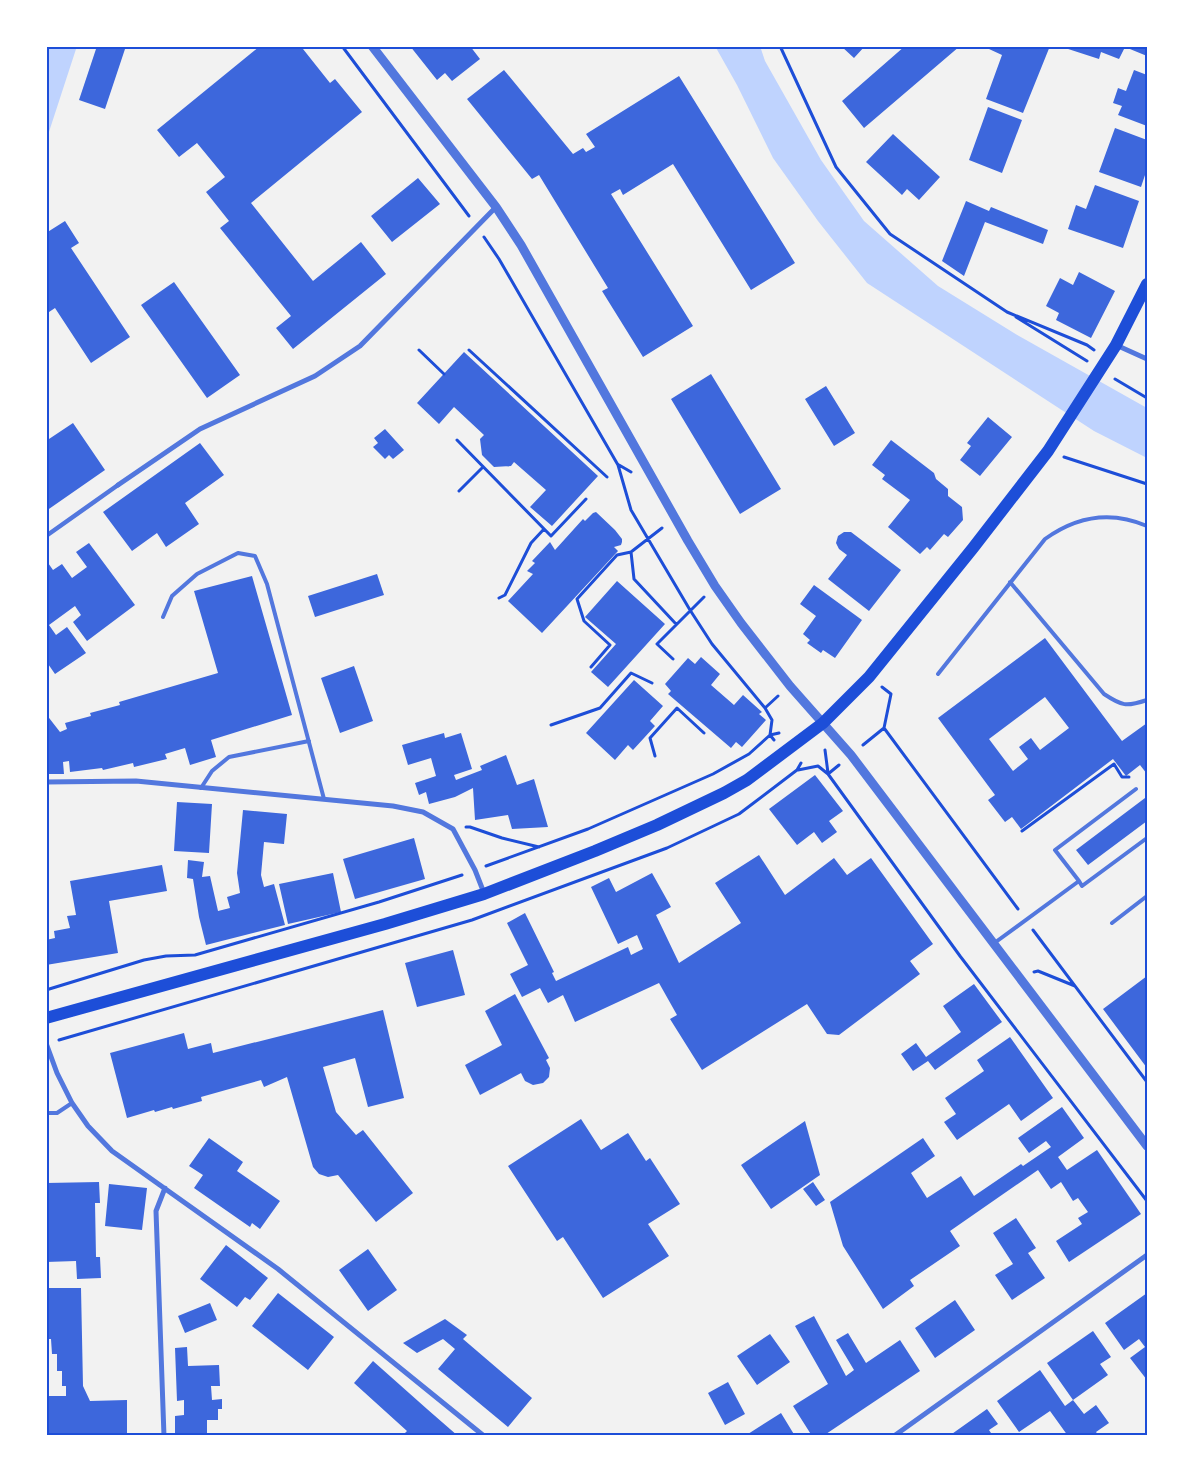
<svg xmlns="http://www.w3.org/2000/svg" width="1193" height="1482" font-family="'Noto Sans',sans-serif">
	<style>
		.water { fill: #bfd3fe }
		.building { fill: #3d67dc; fill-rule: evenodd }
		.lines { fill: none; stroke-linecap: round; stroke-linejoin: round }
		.path { stroke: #1d4ed8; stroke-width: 3 }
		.service { stroke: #5277de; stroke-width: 4 }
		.pedestrian { stroke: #5277de; stroke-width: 4.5 }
		.minor { stroke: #5277de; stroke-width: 5 }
		.tertiary { stroke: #5277de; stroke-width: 9 }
		.primary { stroke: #1d4ed8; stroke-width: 12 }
		.neatline { fill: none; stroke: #1d4ed8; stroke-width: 2 }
	</style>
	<rect width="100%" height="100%" fill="#f2f2f2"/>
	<!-- water -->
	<path class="water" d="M46,46H77L46,141Z
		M715,46H760L765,61L821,160L864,221L938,286L1019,336L1147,408V458L1094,431L867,283L818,221L773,158L737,85Z"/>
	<!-- building -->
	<path class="building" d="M97,46H126L105,109L79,100Z
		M260,46H307L303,49L330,83L335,79L362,112L251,203L313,281L361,242L386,274L293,349L276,328L291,316L220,228L229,221L206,192L225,177L197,143L179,157L157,130Z
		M410,46H470L480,59L452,81L445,73L437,80Z
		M841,46H865L854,58Z
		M905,46H960L864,128L842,101Z
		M986,46H1050L1023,113L986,99L1002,55L989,49Z
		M1147,46V56L1125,47L1119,59L1101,52L1099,59L1062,47Z
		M504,70L573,154L583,148L586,152L595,147L586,134L679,76L795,263L751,290L673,164L623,195L620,189L611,194L693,326L643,357L602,291L608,288L539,175L532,179L467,99Z
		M1134,70L1147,75V126L1118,115L1122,106L1113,103L1118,88L1126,91Z
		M988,107L1022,120L1002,173L969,160Z
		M1115,128L1147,140V169L1141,187L1099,172Z
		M893,134L940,177L919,200L907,189L902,195L866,162Z
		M418,178L440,204L392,242L371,216Z
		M1095,185L1139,201L1123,248L1068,229L1076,205L1086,209Z
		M966,201L989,211L991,207L1048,230L1043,244L985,222L964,276L942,261Z
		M65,221L79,243L71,248L130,337L91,363L55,308L46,314V233Z
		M1079,272L1115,291L1091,338L1056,320L1059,313L1046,306L1060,278L1073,285Z
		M174,282L240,375L207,398L141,305Z
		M464,352L598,476L552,526L530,507L546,490L514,462L511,466L494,467L482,455L480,439L484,435L454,407L439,424L417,403Z
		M711,374L781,489L740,514L671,399Z
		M826,386L855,433L834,446L805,399Z
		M988,417L1012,437L980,476L960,460L971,446L967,443Z
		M73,423L105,470L46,511V441Z
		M385,429L404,450L393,459L389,455L385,459L373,447L378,443L374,438Z
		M891,440L934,473L936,479L948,489V496L962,507L963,520L948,537L944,534L930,550L927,547L920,554L888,527L910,500L882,479L885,475L872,465Z
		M200,443L224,475L185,503L199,524L166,547L157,533L132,551L103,512Z
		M596,512L615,530L622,539V542L621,545L614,547L618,551L542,633L508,601L533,574L527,571L535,563L532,561L550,542L555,550L583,519L585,521L593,513Z
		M844,532H851L901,570L869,611L828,579L847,555L839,549L836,543L838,536Z
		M89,543L135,605L87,641L73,622L81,615L75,606L49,625L56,635L67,627L86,653L55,674L46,661V560L53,570L62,564L72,578L87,567L76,552Z
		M377,574L384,595L315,617L308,596Z
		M252,576L292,715L211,740L216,757L190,765L185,748L165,754L167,759L134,767L133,763L103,770L102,768L70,772L69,761L63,762L64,774H46V714L60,732L67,729L65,723L91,716L90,713L120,705L119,702L218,673L194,591Z
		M617,581L665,624L608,687L591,672L616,644L585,617Z
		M814,585L862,620L835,658L823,650L821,653L807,643L810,640L803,634L816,616L800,604Z
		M1045,638L1122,741L1147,723V774L1140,765L1126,776L1113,759L1021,829L1012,817L1005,822L988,800L995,795L938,718ZM1045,697L1069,728L1040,750L1031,738L1019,747L1028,759L1013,771L989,739Z
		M701,657L720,674L711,685L734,705L743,695L762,712L759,714L766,720L742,747L736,742L731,748L668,694L671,691L665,684L688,658L695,664Z
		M354,666L373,721L340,733L321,678Z
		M634,680L663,706L650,721L655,726L633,750L628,745L615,760L586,733Z
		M444,733L445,738L461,733L472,769L454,775L456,780L482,770L480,766L506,755L517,785L534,779L548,827L512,829L508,815L475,820L473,788L455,797L429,804L426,792L419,795L415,783L436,776L431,758L408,765L402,745Z
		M815,775L843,811L829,821L837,832L822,843L814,832L797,845L769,809Z
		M1145,798L1147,821L1088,865L1076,850Z
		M177,802L212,804L209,853L174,851Z
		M243,810L287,814L284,844L264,842L261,875L264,887L274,884L285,925L206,945L199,917L193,879L187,878L188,860L204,862L202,877L210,876L218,911L230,908L227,897L240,893L237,873Z
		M414,838L425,879L355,899L343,859Z
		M759,855L785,895L834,858L847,875L871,858L933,944L910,961L920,974L839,1035L827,1034L807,1004L702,1070L670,1019L677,1015L659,983L575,1022L563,995L548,1003L540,988L522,997L510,974L528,965L507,923L525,913L554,972L552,973L556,981L628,947L631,955L643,949L637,935L618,944L591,887L609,878L616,892L652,873L671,907L656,915L679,963L741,923L715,883Z
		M162,865L167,891L109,901L118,953L46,965V940L55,938L54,931L70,928L67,916L76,915L70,881Z
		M333,873L341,912L288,924L279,884Z
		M453,950L465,995L417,1007L405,963Z
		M1147,976V1068L1103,1009Z
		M974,984L1002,1022L935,1070L928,1061L913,1071L901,1054L916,1043L926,1057L961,1032L943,1006Z
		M515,994L549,1058L546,1060L550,1068L549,1077L543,1083L533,1085L525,1081L521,1073L480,1095L465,1065L502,1045L485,1011Z
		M383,1010L404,1098L368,1107L355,1058L323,1067L336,1112L356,1135L363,1130L413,1193L376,1222L338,1175L328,1177L319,1174L313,1167L287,1077L264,1087L261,1080L201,1097L202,1101L173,1109L172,1107L155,1112L154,1110L127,1118L110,1053L184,1033L188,1049L211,1043L213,1053Z
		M1010,1037L1053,1098L1021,1121L1009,1104L957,1140L944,1122L956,1114L945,1098L984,1071L977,1060Z
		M1062,1107L1084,1138L1058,1157L1067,1170L1097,1150L1141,1214L1069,1262L1056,1241L1082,1224L1078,1218L1088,1212L1078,1198L1073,1201L1061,1182L1051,1189L1038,1170L950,1231L960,1246L910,1280L914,1286L883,1309L843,1246L830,1202L923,1138L935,1156L911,1173L927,1198L961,1176L974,1196L1021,1164L1023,1166L1051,1147L1046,1141L1029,1153L1018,1138Z
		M581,1119L601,1150L628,1133L646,1161L650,1158L680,1204L648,1224L669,1256L603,1298L563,1237L557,1241L508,1166Z
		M805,1121L820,1175L771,1209L741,1165Z
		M209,1138L243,1162L237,1171L280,1201L260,1229L252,1223L250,1227L194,1188L203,1175L189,1166Z
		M99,1182L100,1203H95L96,1257H100L101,1278L77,1279L76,1261L46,1262V1183Z
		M813,1182L825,1200L816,1206L803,1189Z
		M109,1184L147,1188L142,1230L105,1226Z
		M1016,1218L1036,1248L1028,1253L1045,1278L1012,1300L995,1275L1013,1264L993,1233Z
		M226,1245L268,1278L250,1300L245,1297L237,1307L200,1279Z
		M368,1249L397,1290L368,1311L339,1270Z
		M46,1288H81L83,1386L90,1401L127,1400V1436H46V1396H66V1386H62V1371H57V1354H52L51,1339H47Z
		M278,1293L334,1337L308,1370L252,1326Z
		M1147,1293V1346L1145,1347L1147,1350V1380L1130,1358L1145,1347L1139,1339L1124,1350L1105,1323Z
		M955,1300L975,1330L935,1358L915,1328Z
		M210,1303L217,1320L185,1333L178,1316Z
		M814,1316L846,1376L854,1370L836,1340L848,1333L866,1363L900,1340L920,1371L823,1436H812L793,1406L828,1384L795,1326Z
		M445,1319L467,1335L463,1339L532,1398L508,1427L438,1369L455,1349L443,1339L417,1353L403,1343Z
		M1093,1331L1111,1357L1100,1364L1108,1375L1073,1400L1047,1363Z
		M770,1334L790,1362L757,1385L737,1356Z
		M187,1347L188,1366L219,1365L220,1386H211L212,1400L222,1399V1409H218V1420H207V1436H175V1416L184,1415V1400L177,1401L175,1348Z
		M373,1361L427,1409L458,1436H408L405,1433L407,1431L354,1383Z
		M1040,1370L1065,1406L1073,1400L1084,1414L1096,1405L1109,1423L1096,1432L1099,1436H1068L1050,1411L1019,1432L997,1401Z
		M728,1382L745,1414L725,1425L708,1393Z
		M987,1409L998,1424L989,1430L993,1436H949Z
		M781,1413L795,1436H749L748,1434Z"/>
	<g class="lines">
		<!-- path -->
		<path class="path" d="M342,46L469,216
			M780,46L836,167L890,234L1007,312L1087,345L1094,350
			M484,237L499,259L618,465L631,510L690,610L712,644L765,708L772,720L770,735L774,740
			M1016,317L1087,361
			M419,350L444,374
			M469,350L607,477
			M1115,379L1147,398
			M457,440L551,536L586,499
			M1064,457L1147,484
			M619,465L631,472
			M459,491L483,467
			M631,552L634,579L676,624
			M499,598L505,595L531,543L544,529
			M673,659L657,644L704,597
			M591,667L610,645L584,621L577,599L617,555L631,552L662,528
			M882,687L891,694L884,728L1018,909
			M765,708L778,696
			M551,725L600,708L631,673L652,683
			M863,745L884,728
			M825,750L828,773
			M655,756L650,738L677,708L704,733
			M798,770L818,766L828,774L960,956L1147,1201
			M828,774L839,765
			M466,827H470L502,838L539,847
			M1022,831L1114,764L1122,777H1129
			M486,866L588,829L713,774L749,754L770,735L779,733
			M1033,930L1147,1082
			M1034,972L1038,971L1075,986
			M46,990L144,960L166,956L195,955L379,902L462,875
			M59,1040L472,920L667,848L739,814L797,770L801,763"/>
		<!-- service -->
		<path class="service" d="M1010,582L1104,694C1122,706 1126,707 1147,700
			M163,617L172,596L197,574L238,553L255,556L267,584L324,799
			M938,674L1045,539C1077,516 1110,510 1147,526
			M201,788L212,771L229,757L309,741
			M1079,881L1055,850L1136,789
			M1112,923L1147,896
			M993,944L1079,881L1082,886L1147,838
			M46,1113H57L72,1103"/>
		<!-- pedestrian -->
		<path class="pedestrian" d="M46,536L118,485"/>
		<!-- minor -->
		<path class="minor" d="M1116,345L1147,359
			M118,485L200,429L315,376L360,346L496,207
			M46,782L136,781L393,806L423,812L453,829L475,870L484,893
			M46,1043L57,1073L72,1103L88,1126L112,1151L278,1269L484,1436
			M164,1436L156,1211L165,1188
			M894,1436L1147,1255"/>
		<!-- tertiary -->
		<path class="tertiary" d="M372,46L496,207L521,245L688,541L715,586L741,623L790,686L851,755L1147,1146"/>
		<!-- primary -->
		<path class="primary" d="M46,1018L385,924L484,894L595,851L657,825L724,793L747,780L823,723L869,677L973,548L1048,451L1116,345L1147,284"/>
	</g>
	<!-- border -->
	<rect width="1193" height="1482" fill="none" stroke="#ffffff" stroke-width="95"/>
	<rect x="48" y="48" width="1098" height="1386" class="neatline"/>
</svg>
